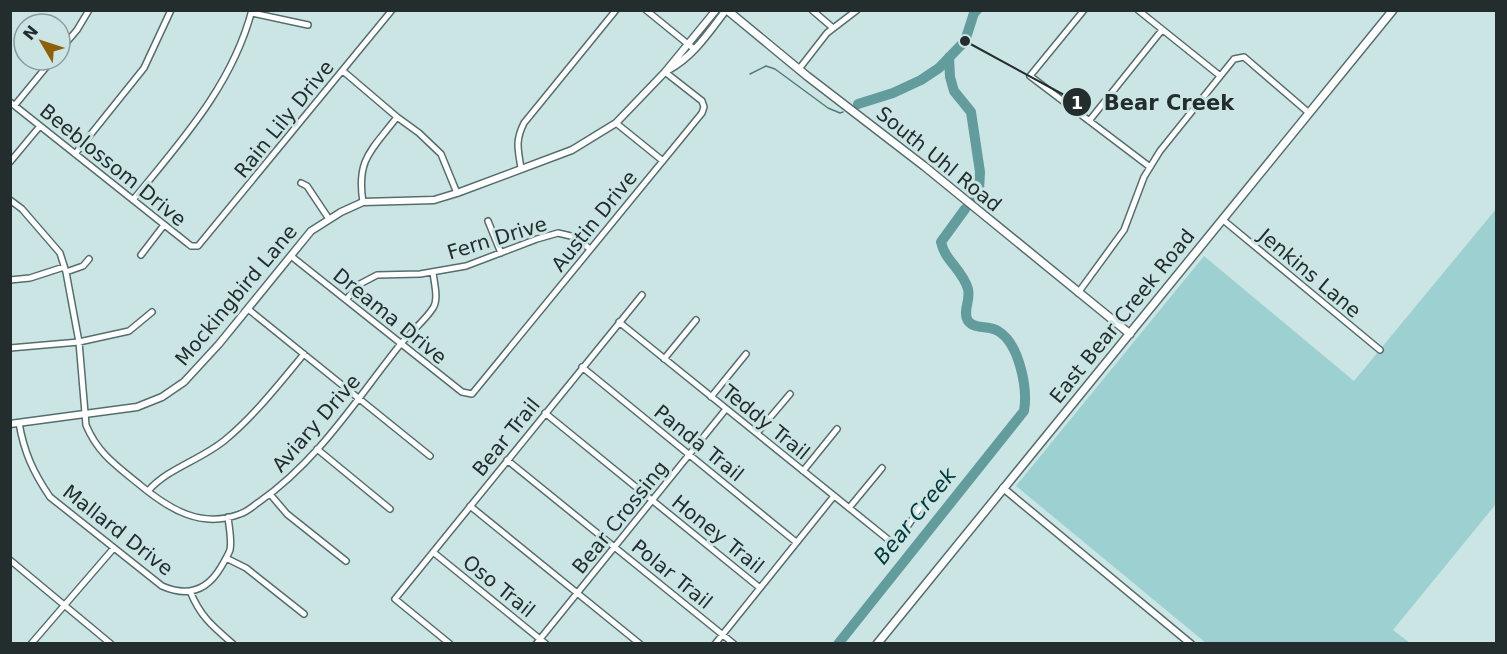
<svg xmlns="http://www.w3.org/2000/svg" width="1507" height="654" font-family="'DejaVu Sans',sans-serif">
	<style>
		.green { fill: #9dd1d1 }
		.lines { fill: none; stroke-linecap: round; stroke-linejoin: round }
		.stream { stroke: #507b7b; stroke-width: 1.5 }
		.river { stroke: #639c9c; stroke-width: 10 }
		.minor-casing { stroke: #566d6d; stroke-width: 8 }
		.tertiary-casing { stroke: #566d6d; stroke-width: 9 }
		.secondary-casing { stroke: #566d6d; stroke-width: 10 }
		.minor { stroke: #fff; stroke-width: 5 }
		.tertiary { stroke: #fff; stroke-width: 6 }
		.secondary { stroke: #fff; stroke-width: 7 }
		.labels { text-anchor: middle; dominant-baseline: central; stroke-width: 6; stroke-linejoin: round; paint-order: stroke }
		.street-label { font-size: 20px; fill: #232d2d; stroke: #cbe5e5 }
		.water-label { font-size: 21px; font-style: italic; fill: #00393a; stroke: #cbe5e5 }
		.leader { fill: none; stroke: #232d2d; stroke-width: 2 }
		.callout-dot { fill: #232d2d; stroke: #cbe5e5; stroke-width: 2 }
		.mark-label { font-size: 18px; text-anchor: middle; font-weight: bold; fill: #fff }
		.callout-label { font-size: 21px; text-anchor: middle; font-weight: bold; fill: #232d2d; stroke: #cbe5e5; stroke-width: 6; stroke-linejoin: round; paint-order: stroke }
	</style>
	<rect width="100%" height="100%" fill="#cbe5e5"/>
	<!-- green -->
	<path class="green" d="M1496,209V504L1393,630L1410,643H1206L1016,486L1204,256L1354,381Z"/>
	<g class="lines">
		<!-- stream -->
		<path class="stream" d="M750,74L766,66L775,69L828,108L840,113L843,112"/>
		<!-- river -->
		<path class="river" d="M949,57L950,77L954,91L971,112L980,172L979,191L971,200
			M858,104L893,93L921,80L939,68L965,41L974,13L977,10
			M838,644L1024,411C1028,388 1019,343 998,331C989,325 975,330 968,321C962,311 971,300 968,289C962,269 945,261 941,242L965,209"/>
		<defs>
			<path id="minor" d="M646,10L694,49
				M812,10L833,28
				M1084,10L1030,76L1150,167
				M1138,10L1219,75
				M252,13L308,25
				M60,50L77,30L89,10
				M799,69L827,33L857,10
				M343,71L397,117L419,133L441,154L457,193
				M10,102L186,242L191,246H198L392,10
				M15,105L52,60
				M1089,121L1162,30
				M616,123L663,161
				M75,154L144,68L171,10
				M10,162L40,126
				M521,168C518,149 515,141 524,123L616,10
				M301,183L307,186L329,219
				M10,200L22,209L60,253L66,272L79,342L86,425C98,454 117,466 140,485C169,509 201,529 240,514C247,512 253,506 259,502C317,462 356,400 399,346C409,333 424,322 433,308C439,299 434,283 433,272
				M133,200C181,141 232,86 252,10
				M363,202C356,159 372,150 397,117
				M1222,219L1380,350
				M488,221L501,253
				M141,255L164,225
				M291,256L462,392L472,394L702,113L704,107L702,101L665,72
				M66,272L83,266L89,259
				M10,280L30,278L64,267
				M1078,293L1124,230L1144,177L1160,151L1234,59L1244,57L1309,113
				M346,300L358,285L377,275L420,274L466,266L537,239L558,233L575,237L590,249
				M248,309L430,456
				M619,322L895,545L921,506
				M10,348L79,342L129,331L152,312
				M664,359L696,320
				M582,367L796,542
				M711,397L746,354
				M545,413L760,588
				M19,423C24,452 33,472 50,497L162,586C187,597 207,591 221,567C224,562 228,555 230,550C232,540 229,527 228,517
				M757,433L790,394
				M317,449L390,509
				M507,460L734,644
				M803,471L837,429
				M148,491C168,468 201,460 225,440C255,415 279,384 304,354
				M270,494L287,514L346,561
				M470,506L640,644
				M849,508L882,468
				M433,552L546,644
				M226,558L246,568L304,614
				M10,560L111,644
				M190,591C200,616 212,626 233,644
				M31,644L113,549
				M450,644L395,599L642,295
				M536,644L726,409
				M715,644L834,496"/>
			<path id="tertiary" d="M668,70C693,57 709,32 726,10
				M10,424L137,407L162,397L184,382L219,344L311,231L341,212L363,202L434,200L457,193L572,150L616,123L665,72L716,10
				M1003,488L1191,644"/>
			<path id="secondary" d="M727,10L807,76L924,166L1130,334
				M877,644L1393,10"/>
		</defs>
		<!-- minor casing -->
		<use href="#minor" class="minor-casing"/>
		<!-- tertiary casing -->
		<use href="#tertiary" class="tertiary-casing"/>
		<!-- secondary casing -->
		<use href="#secondary" class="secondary-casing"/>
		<!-- minor -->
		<use href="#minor" class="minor"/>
		<!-- tertiary -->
		<use href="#tertiary" class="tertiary"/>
		<!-- secondary -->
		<use href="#secondary" class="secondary"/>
	</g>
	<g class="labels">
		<!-- street labels -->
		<g class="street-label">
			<text transform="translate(284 119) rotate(-51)">Rain Lily Drive</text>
			<text transform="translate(939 159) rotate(39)">South Uhl Road</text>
			<text transform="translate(113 165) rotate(39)">Beeblossom Drive</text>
			<text transform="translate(594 221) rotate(-51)">Austin Drive</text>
			<text transform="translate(497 238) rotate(-17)">Fern Drive</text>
			<text transform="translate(1310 273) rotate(40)">Jenkins Lane</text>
			<text transform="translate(236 295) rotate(-50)">Mockingbird Lane</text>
			<text transform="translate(390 316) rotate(39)">Dreama Drive</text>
			<text transform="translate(1122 316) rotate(-51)">East Bear Creek Road</text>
			<text transform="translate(766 422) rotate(39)">Teddy Trail</text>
			<text transform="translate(316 423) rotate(-49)">Aviary Drive</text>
			<text transform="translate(506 437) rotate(-51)">Bear Trail</text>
			<text transform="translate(699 443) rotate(39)">Panda Trail</text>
			<text transform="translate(620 517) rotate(-51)">Bear Crossing</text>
			<text transform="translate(118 530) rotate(38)">Mallard Drive</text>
			<text transform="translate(718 534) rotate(39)">Honey Trail</text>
			<text transform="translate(672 574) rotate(39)">Polar Trail</text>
			<text transform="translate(499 586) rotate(39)">Oso Trail</text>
		</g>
		<!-- water labels -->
		<g class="water-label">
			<text transform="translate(915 516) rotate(-51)">Bear Creek</text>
		</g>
	</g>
	<!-- callouts -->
	<path class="leader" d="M965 41L1077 102"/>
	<g class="callout-dot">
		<circle cx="965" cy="41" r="6"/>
		<circle cx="1077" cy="102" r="15"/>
	</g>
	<g class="mark-label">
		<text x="1077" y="109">1</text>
	</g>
	<g class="callout-label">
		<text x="1169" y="110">Bear Creek</text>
	</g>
	<!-- border -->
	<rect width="1507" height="654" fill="none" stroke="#232d2d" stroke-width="24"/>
	<!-- north arrow -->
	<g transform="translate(42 42) rotate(309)"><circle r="28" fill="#cbe5e5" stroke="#889b9b" stroke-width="1.5"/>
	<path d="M0-4.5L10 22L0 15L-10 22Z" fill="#8e6109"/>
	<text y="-9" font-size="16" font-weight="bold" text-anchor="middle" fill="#232d2d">N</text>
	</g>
</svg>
